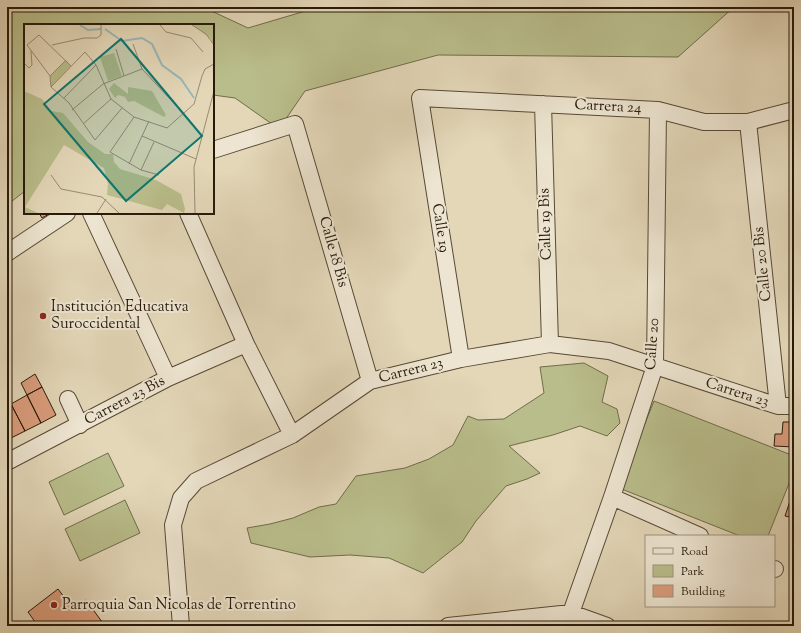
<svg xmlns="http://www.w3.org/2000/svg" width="801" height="633" font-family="'Sorts Mill Goudy',serif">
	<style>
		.green { fill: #b9bd8b; stroke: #706c4b }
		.building { fill: #db9d7c; stroke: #281a0b }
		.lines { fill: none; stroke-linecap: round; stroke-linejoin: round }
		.minor-casing { stroke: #574936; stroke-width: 18 }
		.path { stroke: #281a0b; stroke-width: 2.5; stroke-dasharray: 3 2; stroke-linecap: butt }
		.minor { stroke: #ede5d1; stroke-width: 16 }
		.poi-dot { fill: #8f2418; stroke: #ede5d1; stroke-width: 1.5 }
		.labels { text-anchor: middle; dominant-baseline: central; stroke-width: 4; stroke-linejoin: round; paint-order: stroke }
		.street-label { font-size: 15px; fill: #281a0b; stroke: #ede5d1 }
		.poi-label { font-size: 15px; fill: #281a0b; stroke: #ede5d1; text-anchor: start }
		.inset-river { fill: none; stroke: #99b7b9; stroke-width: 2 }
		.inset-road { fill: none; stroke: #988b73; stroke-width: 1 }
		.view { fill: #0f766e; fill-opacity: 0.15; stroke: #0f766e; stroke-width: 2 }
		.inset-edge { fill: none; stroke: #281a0b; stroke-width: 2 }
	</style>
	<rect width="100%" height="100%" fill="#e3d7b8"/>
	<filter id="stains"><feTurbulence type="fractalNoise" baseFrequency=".005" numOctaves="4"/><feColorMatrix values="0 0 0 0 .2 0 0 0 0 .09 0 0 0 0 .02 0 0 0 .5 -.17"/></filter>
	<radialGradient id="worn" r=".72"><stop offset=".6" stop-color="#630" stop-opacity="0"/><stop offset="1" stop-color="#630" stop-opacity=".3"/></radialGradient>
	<!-- green -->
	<path class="green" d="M8,7H203L248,28L319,7H734L678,57L438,55L305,91L279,129L235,98L213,95V25H25V191L7,205V8Z
		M584,363L608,376L602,402L617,409L620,423L607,436L580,426L553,435L509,446L540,473L527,479L506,486L476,521L462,542L423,573L389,558L350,555L310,557L251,543L247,528L270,524L293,518L319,507L336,504L356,476L405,468L429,459L453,445L468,416L478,420L504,419L544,393L540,367Z
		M654,401L794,456V471L768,536H740L619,488Z
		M108,453L124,486L64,515L49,482Z
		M125,500L140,533L80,561L65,529Z"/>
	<!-- building -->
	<path class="building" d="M39,213H51L42,218Z
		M35,374L42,387L27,395L21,383Z
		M42,387L56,415L41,423L27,395Z
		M27,395L41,423L25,431L11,404Z
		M11,404L25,431L9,439L7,434V406Z
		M783,422H794V447L774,446L775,434H782Z
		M794,489V518L785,516Z
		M58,589L73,609L86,600L105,626H38L28,612Z"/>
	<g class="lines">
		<defs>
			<path id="minor" d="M543,104L550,344
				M748,122L778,406
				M213,150L295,124L370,381
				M91,213L168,378
				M188,213L246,344L292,435
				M7,253L67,213
				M461,359L420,98L658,110L704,122H748L794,110
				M68,399L80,425
				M7,462L168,378L246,344
				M612,497L700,536
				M774,569H775
				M571,613L612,497L655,366L658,110
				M181,626L173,525L181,498L196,481L292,435L370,381L461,359L550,344L609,351L778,406H794
				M448,626L571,613L607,626"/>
		</defs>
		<!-- minor casing -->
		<use href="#minor" class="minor-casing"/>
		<!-- path -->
		<path class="path" d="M263,7L267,9"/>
		<!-- minor -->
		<use href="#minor" class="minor"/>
	</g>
	<!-- markers -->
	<g class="poi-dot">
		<circle cx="43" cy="316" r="4"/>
		<circle cx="54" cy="605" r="4"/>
	</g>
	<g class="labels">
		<!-- street labels -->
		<g class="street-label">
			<text transform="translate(608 107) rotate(3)">Carrera 24</text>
			<text transform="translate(546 224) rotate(-92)">Calle 19 Bis</text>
			<text transform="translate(440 228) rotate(81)">Calle 19</text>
			<text transform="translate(333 252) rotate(74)">Calle 18 Bis</text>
			<text transform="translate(763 264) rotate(-96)">Calle 20 Bis</text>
			<text transform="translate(653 344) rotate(-86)">Calle 20</text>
			<text transform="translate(411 371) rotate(-14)">Carrera 23</text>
			<text transform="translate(737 393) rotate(18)">Carrera 23</text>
			<text transform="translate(125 401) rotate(-28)">Carrera 23 Bis</text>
		</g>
		<!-- poi labels -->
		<g class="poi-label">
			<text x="51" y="307">Institución Educativa<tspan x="51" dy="17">Suroccidental</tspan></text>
			<text x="62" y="605">Parroquia San Nicolas de Torrentino</text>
		</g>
	</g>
	<!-- overview -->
	<g transform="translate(24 24)">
		<rect width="190" height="190" fill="#e3d7b8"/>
		<path d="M168,1H190V21L186,14ZM90,29L98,52L84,57L76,33ZM42,36L47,42L27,63L26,52ZM90,59L104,70V63L128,67L142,91L140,93L110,77L104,78L101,73L94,71L91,74L85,65ZM0,67L18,75L27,87L39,89L64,118L81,130H89L90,138L96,145L132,156L157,170L161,185L160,189L143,180L138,186L83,171L84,160L80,144L40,121L1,183L14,189H0Z" fill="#b9bd8b"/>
		<path class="inset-river" d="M56,1L64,6L77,5M81,5L98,17L118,14L128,20L138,41L157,55L170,74"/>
		<path class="inset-road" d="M136,1L142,8L167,14L179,28M168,1L182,10L190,21M109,20L118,45L160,90M28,21L60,14H73L77,11V1M92,25L100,52M0,39L5,44L8,41L7,27M47,42L15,11L3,21L26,52L27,63L45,79L71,116L98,84M26,52L42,36M27,63L61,28L72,41L87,75L110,93L143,104L170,80L178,52L181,45L190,40M40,74L72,41M48,86L79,60L118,45M110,93L86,128L117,146L135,151M59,100L87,75M118,112L172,135M105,140L125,97M117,146L130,118M27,151L37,165L78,173L95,189M73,189L82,175M171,189L170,143L190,67"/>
		<path class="view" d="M97,15L178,112L102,177L20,80Z"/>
		<rect width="190" height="190" class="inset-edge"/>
	</g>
	<!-- margin -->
	<rect width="801" height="633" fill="none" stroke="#e3d7b8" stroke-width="24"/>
	<rect x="8" y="8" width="785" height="617" fill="none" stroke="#281a0b" stroke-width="2"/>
	<rect x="12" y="12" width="777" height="609" fill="none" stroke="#281a0b"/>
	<!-- legend -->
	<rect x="645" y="535" width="130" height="72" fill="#ede5d1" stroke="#9e9482"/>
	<rect x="653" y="548" width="20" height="6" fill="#ede5d1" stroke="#9e9482"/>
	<text x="681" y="555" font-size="12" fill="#281a0b">Road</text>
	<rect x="653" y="565" width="20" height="12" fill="#b9bd8b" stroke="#9e9482"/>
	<text x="681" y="575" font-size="12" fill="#281a0b">Park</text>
	<rect x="653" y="585" width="20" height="12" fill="#db9d7c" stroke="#9e9482"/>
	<text x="681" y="595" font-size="12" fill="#281a0b">Building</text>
	<rect width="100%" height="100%" filter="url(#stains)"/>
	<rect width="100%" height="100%" fill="url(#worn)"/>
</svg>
